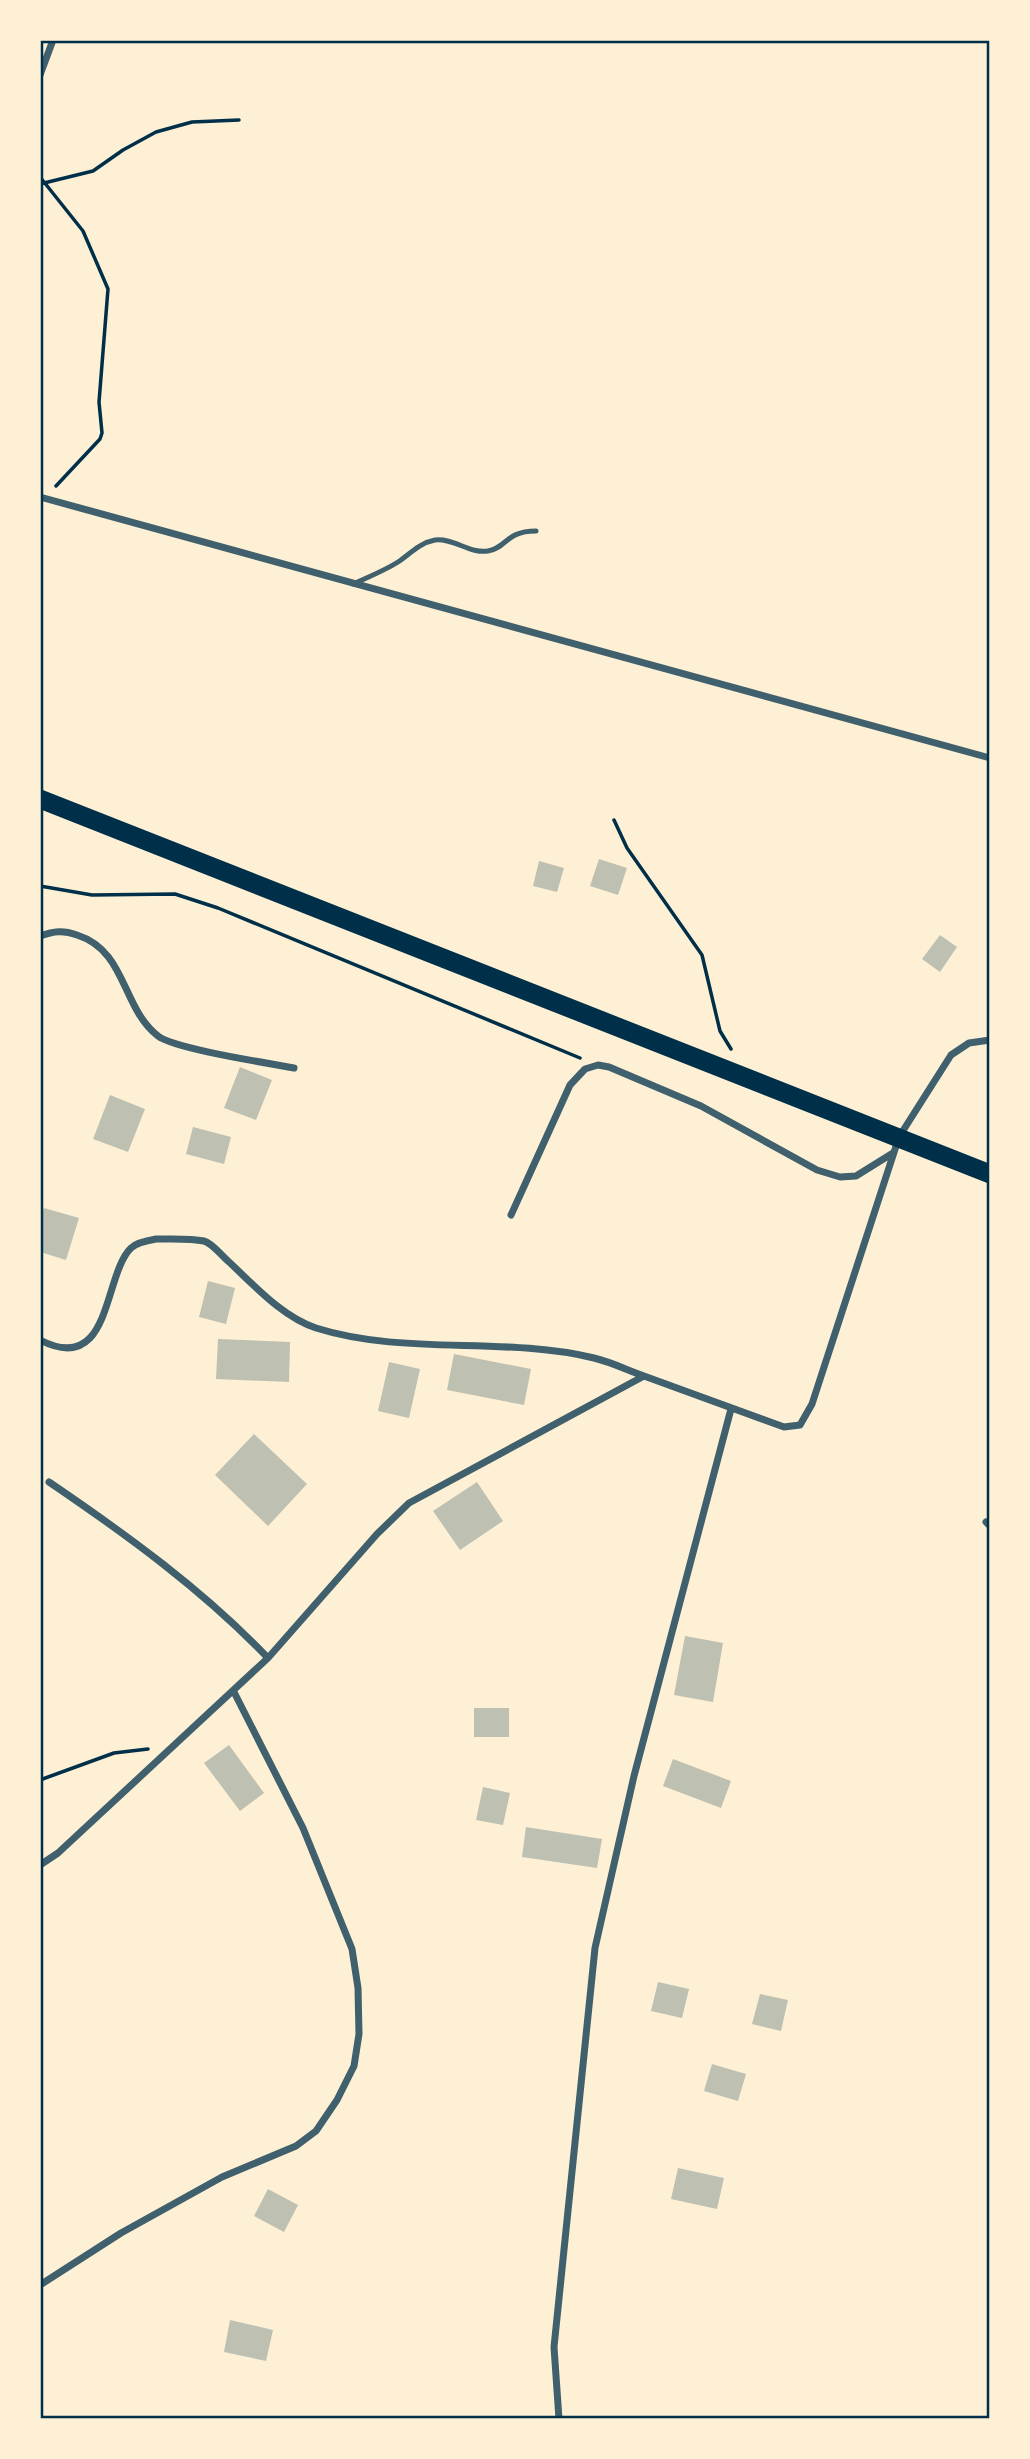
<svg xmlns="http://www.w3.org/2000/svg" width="1030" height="2459" font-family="'PT Sans Narrow',sans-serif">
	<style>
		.building { fill: #bec0b2 }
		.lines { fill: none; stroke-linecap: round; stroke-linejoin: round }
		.path { stroke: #003049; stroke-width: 3.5 }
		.service { stroke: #3f606c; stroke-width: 5 }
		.minor { stroke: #3f606c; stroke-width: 7 }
		.trunk { stroke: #003049; stroke-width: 19 }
		.neatline { fill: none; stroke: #003049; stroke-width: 2.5 }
	</style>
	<rect width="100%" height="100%" fill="#fdf0d5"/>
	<!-- building -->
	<path class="building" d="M599,859L627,868L618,895L590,886Z
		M539,861L564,868L557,892L533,886Z
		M940,935L957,947L940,972L922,959Z
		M240,1067L272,1080L256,1120L224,1108Z
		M110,1095L145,1109L128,1152L93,1139Z
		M193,1127L231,1137L224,1164L186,1154Z
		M44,1208L79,1218L66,1260L40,1252V1221Z
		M208,1281L235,1288L226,1324L199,1317Z
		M218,1339L290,1342L289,1382L216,1379Z
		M454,1354L531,1369L524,1405L447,1390Z
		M389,1362L420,1369L409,1418L378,1411Z
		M254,1434L307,1484L268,1526L215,1475Z
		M477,1482L503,1521L460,1550L433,1511Z
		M685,1636L723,1643L713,1702L674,1695Z
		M474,1708H509V1737H474Z
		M229,1745L264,1793L240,1811L204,1763Z
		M673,1759L731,1781L721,1808L663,1786Z
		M483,1787L510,1793L503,1825L476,1820Z
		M526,1827L602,1839L597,1868L522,1857Z
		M658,1982L689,1989L682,2018L651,2011Z
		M760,1994L788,2000L781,2031L752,2024Z
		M712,2064L746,2074L738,2101L704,2091Z
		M678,2168L724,2178L717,2209L671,2199Z
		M268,2189L298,2205L284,2232L254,2216Z
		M230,2320L273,2330L266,2361L224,2352Z"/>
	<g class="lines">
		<!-- path -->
		<path class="path" d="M40,177L83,231L108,289L99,402L102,433L100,439L56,486
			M40,184L93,171L123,150L156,132L192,122L239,120
			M614,820L627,848L702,955L720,1031L731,1049
			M40,886L92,895L175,894L218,908L580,1058
			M40,1780L114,1753L148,1749"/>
		<!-- service -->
		<path class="service" d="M353,584C368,577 384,571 398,562C410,554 419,543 435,540C454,538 470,554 488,551C507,548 505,531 536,531"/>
		<!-- minor -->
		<path class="minor" d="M40,75L53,40
			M40,497L990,758
			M40,936C54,931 63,930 77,935C127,951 121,1007 158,1036C175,1049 268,1063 294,1068
			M511,1215L570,1085L585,1069L598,1065L609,1067L701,1106L817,1170L840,1177L856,1176L893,1153
			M40,1340C112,1377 103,1275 131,1248C136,1243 150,1240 156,1239C170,1239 190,1238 204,1241C212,1243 221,1255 228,1261C253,1284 282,1317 316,1328C405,1356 503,1336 594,1358C611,1362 627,1370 644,1376
			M49,1482C127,1535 203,1590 268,1658
			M986,1522L990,1526
			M40,1865L58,1853L268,1658L377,1534L409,1503L644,1376L784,1427L800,1425L812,1404L899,1137L951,1055L969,1043L990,1040
			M40,2285L121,2233L222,2177L296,2146L316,2131L337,2100L354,2066L359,2034L358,1988L352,1949L303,1828L234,1692
			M559,2419L554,2347L595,1948L634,1776L731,1409"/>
		<!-- trunk -->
		<path class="trunk" d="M40,799L990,1174"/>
	</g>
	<!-- border -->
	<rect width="1030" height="2459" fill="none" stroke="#fdf0d5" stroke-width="84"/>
	<rect x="42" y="42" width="946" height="2375" class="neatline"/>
</svg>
